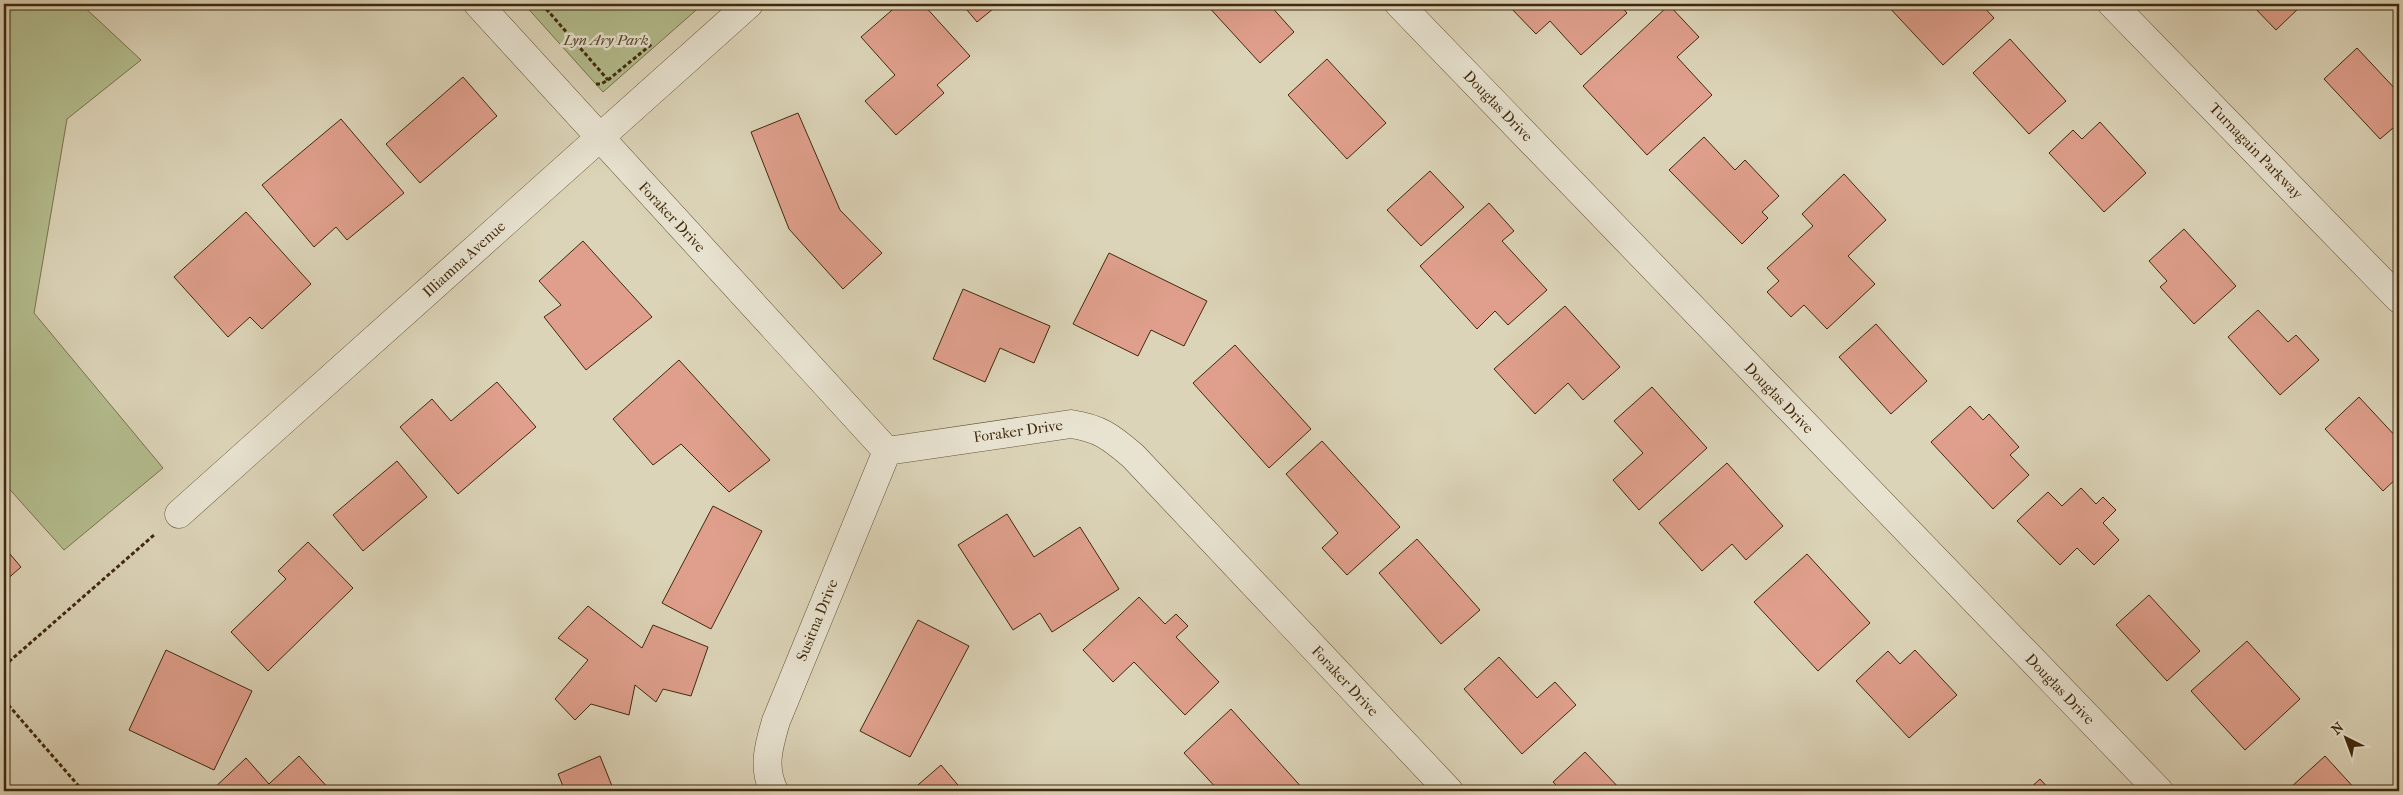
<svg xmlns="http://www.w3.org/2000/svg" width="2403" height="795" font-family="'IM FELL French Canon',serif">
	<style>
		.green { fill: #b3bc8d; stroke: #7a724c }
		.building { fill: #df9f8c; stroke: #40290c }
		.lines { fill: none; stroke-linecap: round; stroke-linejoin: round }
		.street-casing { stroke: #675437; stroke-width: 29 }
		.path { stroke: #40290c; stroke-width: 3; stroke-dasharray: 4 2.5; stroke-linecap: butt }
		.street { stroke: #e8e3d1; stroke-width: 28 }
		.labels { text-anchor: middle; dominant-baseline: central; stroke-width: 5; stroke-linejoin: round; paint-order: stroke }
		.park-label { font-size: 15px; font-style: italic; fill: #574626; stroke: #e8e3d1 }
		.street-label { font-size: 15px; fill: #40290c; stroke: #e8e3d1 }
	</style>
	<rect width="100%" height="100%" fill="#dcd4b8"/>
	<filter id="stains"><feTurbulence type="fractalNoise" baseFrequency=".004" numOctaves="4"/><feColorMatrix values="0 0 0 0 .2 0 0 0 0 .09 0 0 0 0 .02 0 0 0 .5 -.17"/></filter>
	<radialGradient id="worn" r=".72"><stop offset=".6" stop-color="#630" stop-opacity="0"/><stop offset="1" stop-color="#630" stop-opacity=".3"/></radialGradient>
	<!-- green -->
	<path class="green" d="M4,4H81L141,60L67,119L34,313L163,468L64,550L4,483Z
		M524,4H703L603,92Z"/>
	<!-- building -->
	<path class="building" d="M899,4H923L970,56L937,85L944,93L896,135L865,101L895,75L861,37Z
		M962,4H999L977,22Z
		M1206,4H1269L1294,32L1260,63Z
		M1507,4H1619L1627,13L1581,55L1550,21L1536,34Z
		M1886,4H1981L1994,18L1943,65Z
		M2251,4H2303L2276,30Z
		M1669,5L1699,37L1677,57L1712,95L1647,155L1583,86Z
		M2010,39L2066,101L2029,134L1973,73Z
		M2357,48L2399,93V123L2380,139L2324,79Z
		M1327,59L1386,123L1347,159L1288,95Z
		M463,77L497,116L420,183L386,144Z
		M798,113L840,210L882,253L843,289L789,229L751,132Z
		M341,119L404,193L347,240L336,227L314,247L262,185Z
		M2100,122L2146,173L2104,212L2049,153L2073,130L2082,139Z
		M1704,137L1735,170L1745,160L1779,196L1762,212L1768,218L1742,244L1669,170Z
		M1430,171L1464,207L1421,246L1387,210Z
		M1844,174L1886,220L1848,256L1875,284L1827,329L1804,305L1791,317L1767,292L1779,281L1767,268L1813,226L1802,214Z
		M1489,203L1514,231L1502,241L1547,290L1508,325L1495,311L1477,329L1420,266Z
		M246,212L311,284L262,329L250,317L228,337L174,277Z
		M2184,229L2236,286L2194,324L2160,287L2167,281L2149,261Z
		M583,241L652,317L586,370L544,317L561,305L539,281Z
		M1109,253L1207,301L1184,346L1151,330L1138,356L1073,324Z
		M963,289L1050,326L1034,363L1000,348L985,382L933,359Z
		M1565,306L1620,367L1583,400L1568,383L1535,414L1494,369Z
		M2258,310L2288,342L2296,335L2319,360L2280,395L2228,337Z
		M1876,324L1927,381L1891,414L1839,357Z
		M1235,345L1311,429L1269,468L1193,383Z
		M679,360L770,460L729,492L681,444L653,465L613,419Z
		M497,382L536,427L458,494L400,427L432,399L451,421Z
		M1652,387L1707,448L1639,510L1613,480L1643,453L1614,421Z
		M2359,397L2399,440V476L2383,491L2325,429Z
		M1970,406L1983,420L1989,414L2019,447L2010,455L2029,475L1993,509L1931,442Z
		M1322,441L1400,527L1347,575L1322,548L1338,533L1286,474Z
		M397,461L427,497L363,551L333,515Z
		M1727,463L1783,526L1746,560L1732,544L1702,571L1659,523Z
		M2081,488L2096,504L2103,497L2116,510L2103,523L2119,540L2094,565L2077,548L2060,565L2017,521L2048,492L2062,506Z
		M713,506L762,531L711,629L662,603Z
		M1007,514L1034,557L1080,527L1119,589L1052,632L1040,613L1013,630L958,545Z
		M1417,539L1480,610L1441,644L1379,573Z
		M308,542L353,588L268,671L231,632L286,579L278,571Z
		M4,547L21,567L4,582Z
		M1807,554L1870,623L1818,671L1754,602Z
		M2149,595L2200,651L2167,681L2116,625Z
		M1139,597L1165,624L1176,614L1188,626L1176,637L1219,682L1185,715L1134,662L1113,682L1083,650Z
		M588,606L642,648L653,625L708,647L691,696L663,689L656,702L635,685L629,715L591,704L575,720L555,699L588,660L558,638Z
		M918,620L969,646L910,757L860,731Z
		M2247,641L2300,699L2245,750L2191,691Z
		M166,650L252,691L214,770L129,730Z
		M1915,650L1957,695L1909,738L1856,681L1888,651L1900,664Z
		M1499,657L1537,698L1555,682L1576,705L1522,754L1464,689Z
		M1231,709L1305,791H1219L1184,753Z
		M1585,752L1622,791H1562L1553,782Z
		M299,756L331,791H211L246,758L269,784Z
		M600,756L614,791H565L558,774Z
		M2325,756L2357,791H2293L2290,788Z
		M941,765L963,791H911Z
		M2040,779L2051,791H2027Z"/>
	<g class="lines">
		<defs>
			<path id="street" d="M478,4L887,451
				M1399,4L2159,791
				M2112,4L2399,299
				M887,451L1071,424C1099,428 1111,437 1133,456L1449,791
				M179,514L749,4
				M774,791C762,767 769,745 776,721L887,451"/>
		</defs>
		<!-- street casing -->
		<use href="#street" class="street-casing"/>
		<!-- path -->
		<path class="path" d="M542,4L608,80
			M596,84H601L608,80L653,43
			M4,666L154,535
			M4,700L83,791"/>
		<!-- street -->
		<use href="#street" class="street"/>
	</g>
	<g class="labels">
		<!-- park labels -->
		<g class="park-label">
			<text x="606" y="40">Lyn Ary Park</text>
		</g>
		<!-- street labels -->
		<g class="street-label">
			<text transform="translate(1498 106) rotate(46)">Douglas Drive</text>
			<text transform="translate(2256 151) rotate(46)">Turnagain Parkway</text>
			<text transform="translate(672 217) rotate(47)">Foraker Drive</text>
			<text transform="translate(464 259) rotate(-42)">Illiamna Avenue</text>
			<text transform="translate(1779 398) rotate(46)">Douglas Drive</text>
			<text transform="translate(1018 431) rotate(-8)">Foraker Drive</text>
			<text transform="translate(817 620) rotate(-68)">Susitna Drive</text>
			<text transform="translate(1345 681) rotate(47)">Foraker Drive</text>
			<text transform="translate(2060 689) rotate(46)">Douglas Drive</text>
		</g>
	</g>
	<!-- margin -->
	<rect width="2403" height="795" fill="none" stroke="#dcd4b8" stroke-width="20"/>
	<rect x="5" y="5" width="2393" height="785" fill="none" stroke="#40290c" stroke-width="2.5"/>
	<rect x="10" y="10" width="2383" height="775" fill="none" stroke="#40290c"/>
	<!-- north arrow -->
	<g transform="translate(2346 738) rotate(318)" stroke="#e8e3d1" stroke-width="4" paint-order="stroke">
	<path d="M0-4L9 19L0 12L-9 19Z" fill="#40290c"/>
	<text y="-8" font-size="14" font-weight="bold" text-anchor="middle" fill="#40290c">N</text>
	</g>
	<rect width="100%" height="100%" filter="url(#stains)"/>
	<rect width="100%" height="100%" fill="url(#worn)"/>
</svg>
